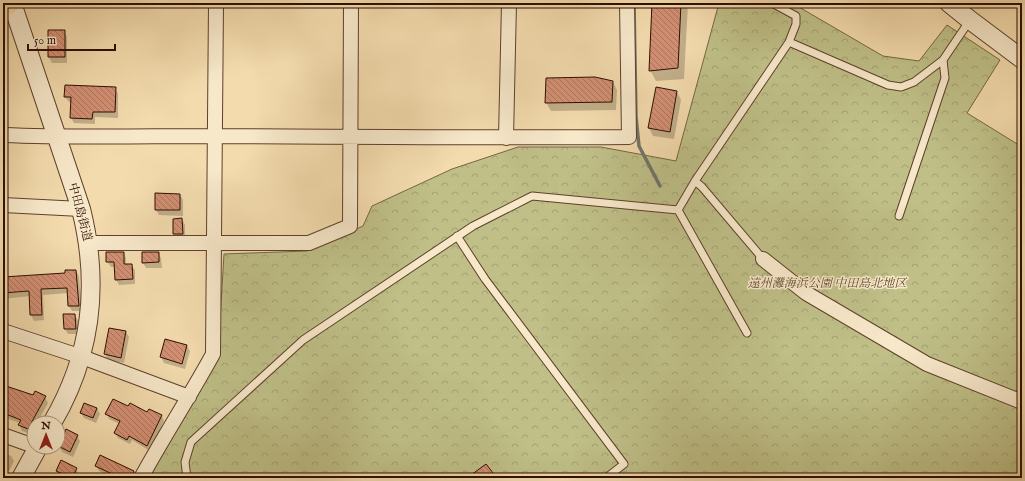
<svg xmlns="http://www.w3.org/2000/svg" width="1025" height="481" font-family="'IM FELL English','Noto Serif JP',serif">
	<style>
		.park { fill: url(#park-crowns); stroke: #766644 }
		.shadow { fill: #0003 }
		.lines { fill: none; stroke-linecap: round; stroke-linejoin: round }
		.stream { stroke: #71746b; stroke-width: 3.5 }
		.building { fill: url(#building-back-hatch); stroke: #2d0d00 }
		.service-casing { stroke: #5e402b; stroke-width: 9 }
		.minor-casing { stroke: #5e402b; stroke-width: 16 }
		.tertiary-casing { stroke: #5e402b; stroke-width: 20 }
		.trunk-casing { stroke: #2d0d00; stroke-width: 24 }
		.service { stroke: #f7e8ca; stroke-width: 7 }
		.minor { stroke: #f7e8ca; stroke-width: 14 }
		.tertiary { stroke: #f7e8ca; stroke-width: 18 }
		.trunk { stroke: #f3dbad; stroke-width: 22 }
		.labels { text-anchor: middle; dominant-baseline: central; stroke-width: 3; stroke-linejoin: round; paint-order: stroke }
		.street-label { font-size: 12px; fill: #2d0d00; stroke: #f7e8ca }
		.park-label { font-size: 12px; font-style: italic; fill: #604b2f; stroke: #f7e8ca }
	</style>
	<defs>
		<pattern id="park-crowns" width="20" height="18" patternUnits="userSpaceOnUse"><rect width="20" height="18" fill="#bfbf87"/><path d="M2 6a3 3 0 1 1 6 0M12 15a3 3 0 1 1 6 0" fill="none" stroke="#a4a373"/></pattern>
		<pattern id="building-back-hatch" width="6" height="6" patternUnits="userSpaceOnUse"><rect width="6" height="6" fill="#d39074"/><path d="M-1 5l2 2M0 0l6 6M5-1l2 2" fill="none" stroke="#ac745d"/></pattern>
	</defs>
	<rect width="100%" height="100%" fill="#f3dbad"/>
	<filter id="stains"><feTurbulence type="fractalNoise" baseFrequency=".005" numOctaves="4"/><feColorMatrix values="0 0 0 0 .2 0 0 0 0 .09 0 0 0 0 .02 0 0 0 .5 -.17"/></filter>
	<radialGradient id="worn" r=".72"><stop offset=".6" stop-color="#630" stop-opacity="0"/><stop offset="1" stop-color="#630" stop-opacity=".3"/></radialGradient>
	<!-- park -->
	<path class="park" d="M719,3H792L883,56L919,61L947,25L1000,60L967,113L1022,147V478H146L218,354L224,254L307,251L363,226L372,206L452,169L518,147H601L676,161Z"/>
	<!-- shadow -->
	<path class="shadow" d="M653,3H688L684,79L656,81L650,70Z
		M49,31H64L67,37V63H52L49,57Z
		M613,82L617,90L616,110L551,111L546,102Z
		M115,88L118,94V118L95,117V124L74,123L71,118L72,102H69L65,97Z
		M677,92L681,100L674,139L653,136L649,128Z
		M180,195L183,200V216L159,215L156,210Z
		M182,219L185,225V240H177L174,234V220Z
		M123,252L126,258V265H131L135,270V284L119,285L116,279V267H111L107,261Z
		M158,253L161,258L162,268H146L143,263Z
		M76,271L79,276L82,311H72L69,306L68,293L43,295L44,320L34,321L31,315L30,296L3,299V278L66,274Z
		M74,315L78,320V334H68L65,329Z
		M126,332L129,337L124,363L108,360L105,354Z
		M187,346L190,351L185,369L164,363L161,357Z
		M3,386L33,397H45L48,403L37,423H34V429L31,434L22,431L19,425L20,423L3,417Z
		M129,407L162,416L164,421L150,451L132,440L130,444L118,438L115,433L120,424L109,419L107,414Z
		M97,408L100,414L96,423L84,418L81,413Z
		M77,436L80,441L73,457L62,452L59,446Z
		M3,452L11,456L14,461L9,471L5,469L3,473Z
		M96,466H122L134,472L137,478H113L99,471Z
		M76,469L79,474L77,478H57L59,474L57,471Z"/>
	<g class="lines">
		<!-- stream -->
		<path class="stream" d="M634,3L636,117L639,146L660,186"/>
	</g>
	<!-- building -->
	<path class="building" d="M652,3H681L678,68L649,71Z
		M48,30H65V57H48Z
		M595,77L613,81L612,102L545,103L546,78Z
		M65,85L116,87L115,112H93L92,119L70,118L71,97H64Z
		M656,87L677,91L670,132L648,128Z
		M155,193L180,194V210H155Z
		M182,218L183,234H173V219Z
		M106,252H124V264H132L133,279L115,280L114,262H106Z
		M142,252H159V262L142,263Z
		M65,270H76L79,306H68L67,288L41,289L42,315H30L29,291L3,293V277L65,273Z
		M63,314H75L76,329H64Z
		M109,328L126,331L121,358L104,354Z
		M165,339L187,345L182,364L160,357Z
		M3,385L33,395L35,391L46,396L28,429L18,425L21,420L3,413Z
		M113,399L128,406L130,403L147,412L149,409L162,415L147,446L129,436L127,440L114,433L120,421L105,414Z
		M84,403L97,408L93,418L80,413Z
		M66,429L78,435L70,452L58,446Z
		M100,455L134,471L131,478H121L95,466Z
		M61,460L77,468L72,478L56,471Z
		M486,464L497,478H467Z"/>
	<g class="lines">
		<defs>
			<path id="service" d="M789,42L888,85L901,87L914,82L943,60L970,20
				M695,181L702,187L763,259
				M678,210L695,181L789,42L796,24V16L772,3
				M678,210L747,333
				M899,216L945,78L943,60
				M457,236L485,279L624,464L606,478
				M187,478L185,462L191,442L303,340L473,226L532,196L678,210"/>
			<path id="minor" d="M3,135C74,138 146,136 217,136C355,137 492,138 629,137L627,3
				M506,138L509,3
				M3,205L81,209
				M88,243H309L350,226L351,3
				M763,259L806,293L927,364L1022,402
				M3,331L82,357L189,397
				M3,435L34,446
				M141,478C164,436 190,396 213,354L216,3"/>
			<path id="tertiary" d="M12,3L81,209C100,285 92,355 52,423
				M949,3L970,20L1022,59
				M21,478L38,447"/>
			<path id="trunk" d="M3,3H8"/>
		</defs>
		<!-- service casing -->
		<use href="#service" class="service-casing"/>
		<!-- minor casing -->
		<use href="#minor" class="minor-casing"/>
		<!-- tertiary casing -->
		<use href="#tertiary" class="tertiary-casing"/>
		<!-- trunk casing -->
		<use href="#trunk" class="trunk-casing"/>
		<!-- service -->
		<use href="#service" class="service"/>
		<!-- minor -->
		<use href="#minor" class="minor"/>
		<!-- tertiary -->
		<use href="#tertiary" class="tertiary"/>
		<!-- trunk -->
		<use href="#trunk" class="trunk"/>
	</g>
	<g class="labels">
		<!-- street labels -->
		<g class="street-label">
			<text transform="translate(80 212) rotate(75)">中田島街道</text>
		</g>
		<!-- park labels -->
		<g class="park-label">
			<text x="827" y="283">遠州灘海浜公園 中田島北地区</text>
		</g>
	</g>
	<!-- margin -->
	<rect width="1025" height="481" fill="none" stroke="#f3dbad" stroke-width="16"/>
	<rect x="4" y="4" width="1017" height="473" fill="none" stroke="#2d0d00" stroke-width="2"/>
	<rect x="8" y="8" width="1009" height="465" fill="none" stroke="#2d0d00"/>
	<!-- north arrow -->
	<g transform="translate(46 435)"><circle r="19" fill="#f7e8ca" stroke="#a69079"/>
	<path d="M0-3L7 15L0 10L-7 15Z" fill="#8f2418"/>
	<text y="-6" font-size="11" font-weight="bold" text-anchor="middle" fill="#2d0d00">N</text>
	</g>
	<!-- scale -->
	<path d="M28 44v6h87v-6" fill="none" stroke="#2d0d00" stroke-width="2"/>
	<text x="34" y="44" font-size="12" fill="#2d0d00" stroke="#f7e8ca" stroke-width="3" paint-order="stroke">50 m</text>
	<rect width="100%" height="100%" filter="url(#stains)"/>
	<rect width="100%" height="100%" fill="url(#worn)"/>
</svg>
